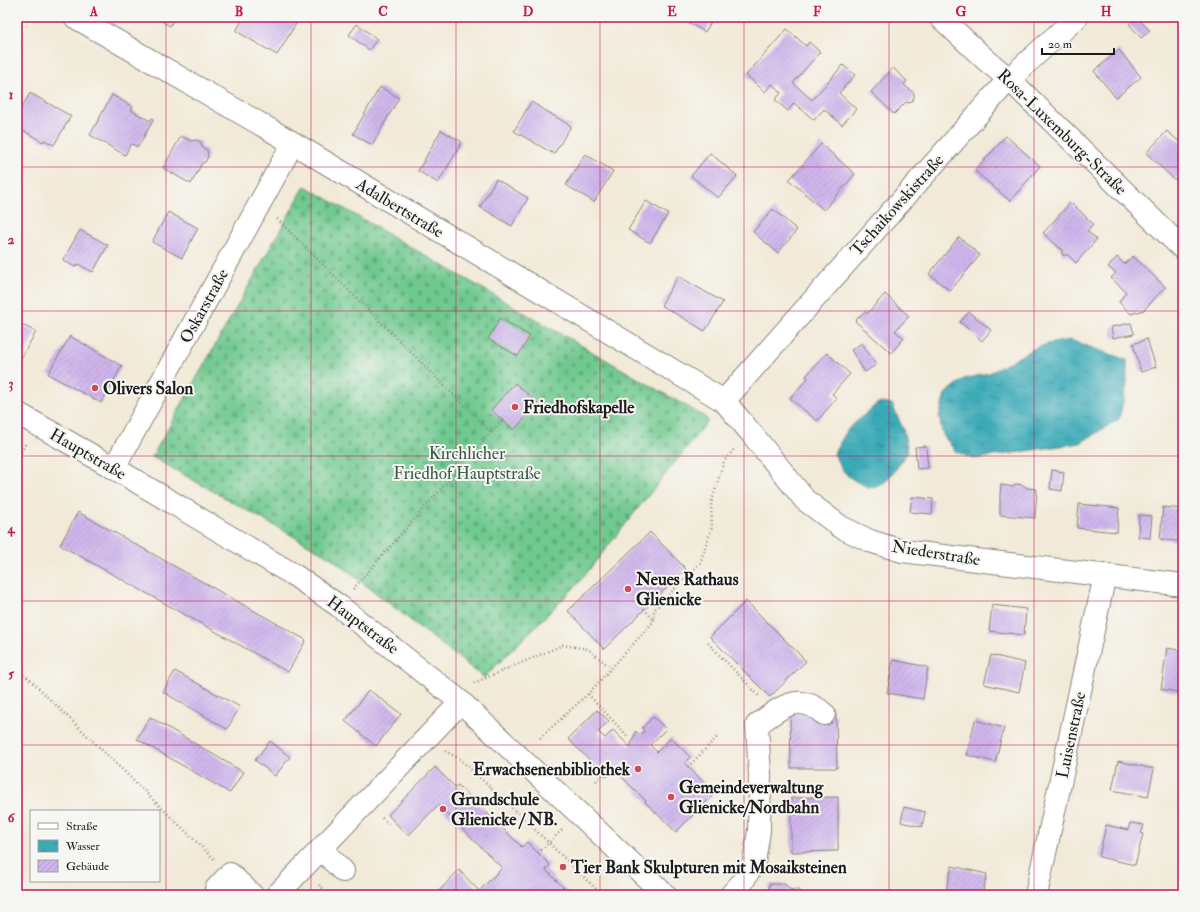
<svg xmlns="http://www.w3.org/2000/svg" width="1200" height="912" font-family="'IM FELL Double Pica',serif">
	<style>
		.cemetery { fill: url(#cemetery-stones); stroke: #467256 }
		.water { fill: url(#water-ripples); stroke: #2b636a }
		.building { fill: url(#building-hatch) }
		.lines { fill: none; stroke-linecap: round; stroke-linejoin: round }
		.minor-casing { stroke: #87837a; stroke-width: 24 }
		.path { stroke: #87837a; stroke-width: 2.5; stroke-dasharray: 1 3; stroke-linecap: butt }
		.minor { stroke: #fff; stroke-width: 22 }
		.grid { fill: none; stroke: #c2185b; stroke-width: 1; stroke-opacity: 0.55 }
		.poi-dot { fill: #d1495b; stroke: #f6f6f2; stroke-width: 1.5 }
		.labels { text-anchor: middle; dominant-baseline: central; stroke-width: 4; stroke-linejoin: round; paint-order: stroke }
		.street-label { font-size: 17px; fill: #1c1c1c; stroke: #f6f6f2 }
		.poi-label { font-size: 17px; font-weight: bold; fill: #1c1c1c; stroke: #f6f6f2; text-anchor: start }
		.park-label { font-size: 17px; fill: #395944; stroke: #f6f6f2 }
		.neatline { fill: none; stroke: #c2185b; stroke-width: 1.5 }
		.grid-label { font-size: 13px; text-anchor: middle; font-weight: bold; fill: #c2185b }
	</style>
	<defs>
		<pattern id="cemetery-stones" width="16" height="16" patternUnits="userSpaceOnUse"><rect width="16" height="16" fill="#70c98f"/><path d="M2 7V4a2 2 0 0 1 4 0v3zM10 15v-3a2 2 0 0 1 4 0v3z" fill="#60ac7b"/></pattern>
		<pattern id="water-ripples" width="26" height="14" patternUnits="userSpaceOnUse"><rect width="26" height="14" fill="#3aaab7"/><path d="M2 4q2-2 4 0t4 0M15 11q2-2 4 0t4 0" fill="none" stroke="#308a94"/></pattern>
		<pattern id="building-hatch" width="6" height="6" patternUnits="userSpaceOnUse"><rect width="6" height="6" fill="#cfb5ec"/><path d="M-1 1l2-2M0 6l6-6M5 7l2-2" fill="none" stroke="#b19bca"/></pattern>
	</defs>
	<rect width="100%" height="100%" fill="#f6f6f2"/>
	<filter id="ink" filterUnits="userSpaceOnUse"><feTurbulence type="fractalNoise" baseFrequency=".025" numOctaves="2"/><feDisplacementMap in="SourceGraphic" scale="8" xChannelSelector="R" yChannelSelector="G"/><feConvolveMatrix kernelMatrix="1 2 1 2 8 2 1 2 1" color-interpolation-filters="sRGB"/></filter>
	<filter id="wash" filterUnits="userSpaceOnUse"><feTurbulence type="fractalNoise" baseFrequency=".012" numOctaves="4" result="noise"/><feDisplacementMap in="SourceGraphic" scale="16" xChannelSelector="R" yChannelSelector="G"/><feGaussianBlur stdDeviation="0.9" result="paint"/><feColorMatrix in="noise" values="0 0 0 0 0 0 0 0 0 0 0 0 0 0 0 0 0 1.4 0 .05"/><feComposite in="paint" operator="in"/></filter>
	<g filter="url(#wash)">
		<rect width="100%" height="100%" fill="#f2ead8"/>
		<!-- cemetery -->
		<path class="cemetery" d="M305,186L705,417L708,421L576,586L484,678L330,557L152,457Z"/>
		<!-- water -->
		<path class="water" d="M1070,340L1127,360V385L1119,419L1080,443L973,459L955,451L943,435L939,417L945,394L964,379L992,372L1031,350L1047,344Z
			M878,403L892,404L903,429L908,452L896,469L885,482L870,488C848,478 843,475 834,453L848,429Z"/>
		<g id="blocks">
			<!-- building -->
			<path class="building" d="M154,17H175L170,26Z
				M244,17H300L277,55L236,31Z
				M678,17H714L705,32Z
				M1137,17L1150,31L1141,38L1129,24Z
				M357,24L377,39L369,50L349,35Z
				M787,29L806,46L809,42L820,52L793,83L812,100L843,65L855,75L839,93L856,109L842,125L824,109L814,120L794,103L788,111L775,100L781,93L772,84L765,92L746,75Z
				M1119,50L1141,77L1116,98L1094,71Z
				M893,68L907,81L904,85L914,93V97L912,101L909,103L906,102L894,114L871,92Z
				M380,87L399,98L372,145L353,134Z
				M30,93L71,116L54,145L44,140L43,142L17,127V116Z
				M112,95L133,107L131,110L150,121L152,118L154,119L138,147L131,144L125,155L90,135Z
				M531,102L571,126L554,154L514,131Z
				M441,130L462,142L438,183L418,171Z
				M1167,131L1183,145V171L1175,180L1146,153Z
				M181,136L191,141L196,140L201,142L202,147L207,150L208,157L205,162L202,163L191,184L163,168Z
				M1006,136L1040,166L1010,201L975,171Z
				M821,144L855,174L824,210L789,180Z
				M710,153L737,176L718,198L691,176Z
				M585,154L613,171L594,202L566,185Z
				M496,179L528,198L512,226L480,207Z
				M646,201L668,214L650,243L628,230Z
				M1071,202L1093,224L1087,231L1097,239L1076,263L1068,255H1062V250L1043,233Z
				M773,209L797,230L778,253L753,232Z
				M168,212L198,228L182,258L152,242Z
				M80,230L108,245L93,272L78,264L75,267L63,260Z
				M959,237L980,255L950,291L929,274Z
				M1133,256L1165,287L1144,310L1131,314L1119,302L1126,292L1111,278L1116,273L1108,267L1117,257L1124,264Z
				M678,276L723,302L705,331L661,305Z
				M885,294L909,316L895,331L904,338L891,353L855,321L864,312L867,314Z
				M969,312L991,330L982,341L960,322Z
				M500,318L530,336L518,356L488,339Z
				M17,322L36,332L20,360L17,359Z
				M1131,323L1134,334L1113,338L1111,327Z
				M70,336L122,366L101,403L48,374Z
				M1147,339L1156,367L1141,372L1133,344Z
				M862,343L876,365L865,372L851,350Z
				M827,353L850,374L832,394L837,398L817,421L790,398L808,378L806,376Z
				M515,383L538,403L514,430L491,410Z
				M926,446L928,468L917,469L915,447Z
				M1052,470L1064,472L1062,491L1050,489Z
				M1016,484L1023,485L1027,488L1037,489L1035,518L1000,515V496L1001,485L1013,487Z
				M912,497L933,499L932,514L910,512Z
				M1079,504L1119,508L1117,532L1077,528Z
				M1163,507L1183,509V542L1160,539Z
				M78,512L306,640L288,672L60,545Z
				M1139,515L1152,516L1150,538L1138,537Z
				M650,532L686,569L604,649L568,611Z
				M746,601L806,661L770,697L710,637Z
				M992,605L1026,609L1024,635L989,631Z
				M1167,648L1183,651V693L1161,689Z
				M991,655L1025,663L1019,692L984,684Z
				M893,660L928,667L923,699L887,693Z
				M175,671L240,707L227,729L163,692Z
				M369,690L401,714L376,746L345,721Z
				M597,710L609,721L598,732L605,738L613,730L630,747L636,731L640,735L644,731L642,728L653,717L666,729L650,745L657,752L671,738L690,757L684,763L715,793L676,832L645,802L646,801L615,770L607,777L568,739Z
				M790,714H836L837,768H791Z
				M150,717L243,772L230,793L137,739Z
				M975,720L1004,728L995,762L967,755Z
				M270,741L290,757L275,776L255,760Z
				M1118,761L1154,769L1148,797L1112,790Z
				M435,767L455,787L458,785L522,847L527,842L550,865L546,870L571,895H531L526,890L521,895H435L459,870L479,891L502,868L438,805L408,836L388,815Z
				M838,797V851L791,852V798Z
				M904,807L925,812L922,827L901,822Z
				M1130,823L1144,825L1141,833L1143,834L1135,865L1099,857L1106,825L1128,830Z
				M952,866L987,874L982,895L945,894Z
				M769,884H785L791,890L797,889L803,895H769Z"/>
		</g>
	</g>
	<g filter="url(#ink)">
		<use href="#blocks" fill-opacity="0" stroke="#87837a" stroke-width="1"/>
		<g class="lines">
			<defs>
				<path id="minor" d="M75,17L293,143L724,401L752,434L805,500L841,527L870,541L902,551L1183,585
					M940,17L986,60L1009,79L1183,249
					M724,401L1009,79L1077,17
					M17,413L114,468L294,575L339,606L461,702L665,895
					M114,468L293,143
					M321,849L343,871
					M216,889L230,874L252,895
					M277,895L461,702
					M731,895L742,883L754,862L759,831L760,775L757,725C780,708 798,691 824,714
					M1036,895L1105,575"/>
			</defs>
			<!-- minor casing -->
			<use href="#minor" class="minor-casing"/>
			<!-- path -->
			<path class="path" d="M277,219L491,432
				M17,459L26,443
				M353,589L491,432L503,420
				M644,609L654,620
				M708,643L759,696
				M17,670L26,676L214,859
				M474,683L563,645L588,649L611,668
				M588,694L628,737
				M540,738L588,694L654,621V610L700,563L712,527L711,504L724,461L735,448
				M445,751L460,759L549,843L602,895
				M688,767L719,735
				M596,781L603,774
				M382,818L388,824
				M538,853L562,830
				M319,885L325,890"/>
			<!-- minor -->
			<use href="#minor" class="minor"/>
		</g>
	</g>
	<!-- grid -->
	<path class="grid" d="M166,17V895M311,17V895M456,17V895M600,17V895M744,17V895M889,17V895M1034,17V895M17,167H1183M17,311H1183M17,456H1183M17,601H1183M17,745H1183"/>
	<!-- markers -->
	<g class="poi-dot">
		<circle cx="95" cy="388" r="4"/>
		<circle cx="515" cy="407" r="4"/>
		<circle cx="628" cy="589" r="4"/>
		<circle cx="638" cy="769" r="4"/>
		<circle cx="671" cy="797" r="4"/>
		<circle cx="443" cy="809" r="4"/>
		<circle cx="563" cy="867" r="4"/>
	</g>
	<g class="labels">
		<!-- street labels -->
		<g class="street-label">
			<text transform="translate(1062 132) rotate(44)">Rosa-Luxemburg-Straße</text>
			<text transform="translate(897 205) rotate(-48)">Tschaikowskistraße</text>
			<text transform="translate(400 208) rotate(31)">Adalbertstraße</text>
			<text transform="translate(204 306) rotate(-61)">Oskarstraße</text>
			<text transform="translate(88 454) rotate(30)">Hauptstraße</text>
			<text transform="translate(936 553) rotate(9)">Niederstraße</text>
			<text transform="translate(363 625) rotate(37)">Hauptstraße</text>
			<text transform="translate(1071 735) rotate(-78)">Luisenstraße</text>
		</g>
		<!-- poi labels -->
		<g class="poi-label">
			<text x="103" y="388">Olivers Salon</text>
			<text x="523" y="407">Friedhofskapelle</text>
			<text x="636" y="579">Neues Rathaus<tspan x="636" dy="20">Glienicke</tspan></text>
			<text x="630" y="769" text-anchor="end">Erwachsenenbibliothek</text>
			<text x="679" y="787">Gemeindeverwaltung<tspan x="679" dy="20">Glienicke/Nordbahn</tspan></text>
			<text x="451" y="799">Grundschule<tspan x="451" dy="20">Glienicke / NB.</tspan></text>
			<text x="571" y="867">Tier Bank Skulpturen mit Mosaiksteinen</text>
		</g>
		<!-- park labels -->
		<g class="park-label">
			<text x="467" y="453">Kirchlicher<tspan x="467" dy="20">Friedhof Hauptstraße</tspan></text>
		</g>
	</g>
	<!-- margin -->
	<rect width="1200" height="912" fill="none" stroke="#f6f6f2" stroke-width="44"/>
	<!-- legend -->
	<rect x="30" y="810" width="130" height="72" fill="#f6f6f2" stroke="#9f9f9c"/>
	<rect x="38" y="823" width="20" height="6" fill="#ffffff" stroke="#9f9f9c"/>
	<text x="66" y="830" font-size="12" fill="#1c1c1c">Straße</text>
	<rect x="38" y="840" width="20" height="12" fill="url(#water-ripples)" stroke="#9f9f9c"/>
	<text x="66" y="850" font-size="12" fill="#1c1c1c">Wasser</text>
	<rect x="38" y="860" width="20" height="12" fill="url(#building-hatch)" stroke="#9f9f9c"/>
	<text x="66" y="870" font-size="12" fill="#1c1c1c">Gebäude</text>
	<!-- scale -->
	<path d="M1042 48v6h72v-6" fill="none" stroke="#1c1c1c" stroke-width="2"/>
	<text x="1048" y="48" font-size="12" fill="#1c1c1c" stroke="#f6f6f2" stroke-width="3" paint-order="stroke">20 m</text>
	<rect x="22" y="22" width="1156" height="868" class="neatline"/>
	<g class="grid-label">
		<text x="94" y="16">A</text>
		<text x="239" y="16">B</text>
		<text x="383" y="16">C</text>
		<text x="528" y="16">D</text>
		<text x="672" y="16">E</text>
		<text x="817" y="16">F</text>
		<text x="961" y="16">G</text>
		<text x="1106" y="16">H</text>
		<text x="11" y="99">1</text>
		<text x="11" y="244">2</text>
		<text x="11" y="388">3</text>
		<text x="11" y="533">4</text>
		<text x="11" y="678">5</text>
		<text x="11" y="822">6</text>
	</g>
</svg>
